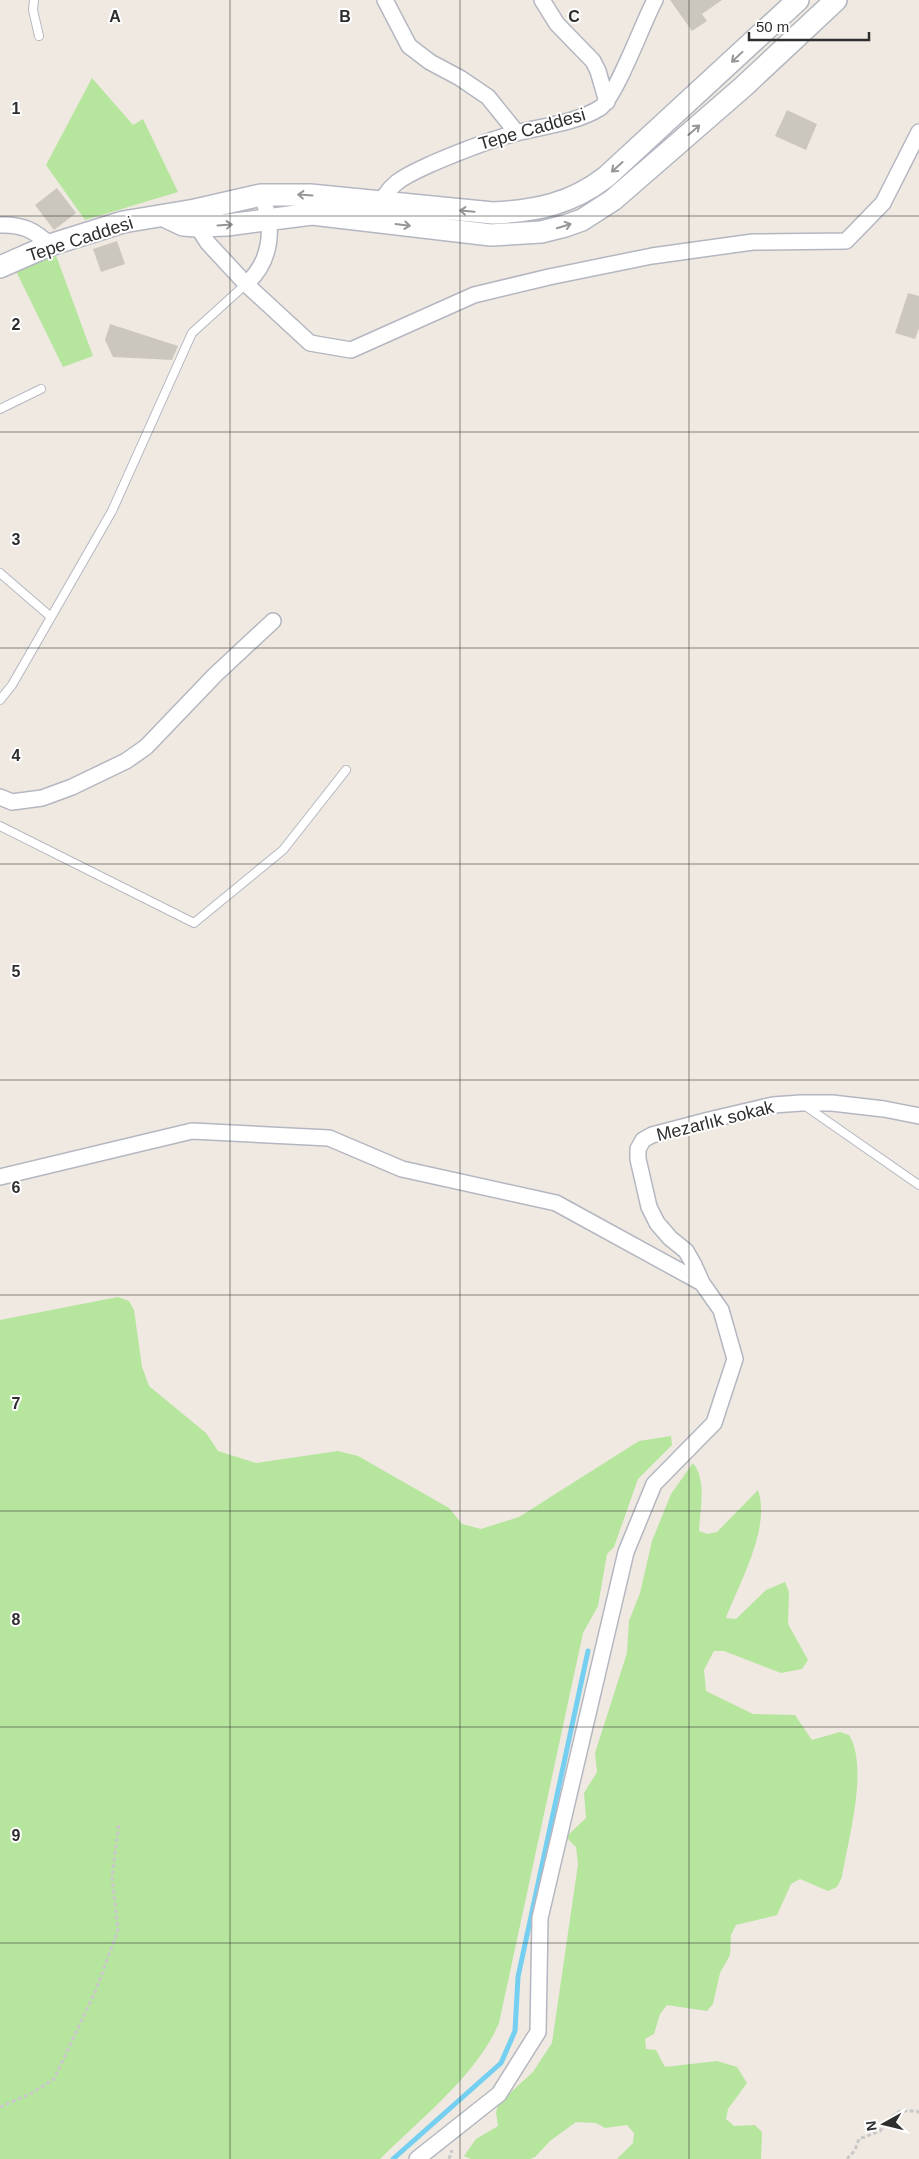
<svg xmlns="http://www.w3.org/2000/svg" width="919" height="2159" font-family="Arial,sans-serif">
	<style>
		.green { fill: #b6e59e }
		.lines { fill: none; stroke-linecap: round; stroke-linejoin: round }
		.stream { stroke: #75cff0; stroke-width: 5 }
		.building { fill: #cbc7bf }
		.lane-casing { stroke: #b4b7c1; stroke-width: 10 }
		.street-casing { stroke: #b4b7c1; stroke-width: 18 }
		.secondary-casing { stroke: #b4b7c1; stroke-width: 24 }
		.path { stroke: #c9c9c9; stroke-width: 3; stroke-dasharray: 4 2.5; stroke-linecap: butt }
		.lane { stroke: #fff; stroke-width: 8 }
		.street { stroke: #fff; stroke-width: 15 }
		.secondary { stroke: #fff; stroke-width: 21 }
		.oneway { stroke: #969696 }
		.grid { fill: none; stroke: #2e2e2e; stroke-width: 1; stroke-opacity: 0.55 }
		.labels { text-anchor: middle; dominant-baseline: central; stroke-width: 4; stroke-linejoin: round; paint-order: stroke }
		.street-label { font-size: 18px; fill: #2e2e2e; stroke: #fff }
		.grid-label { font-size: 16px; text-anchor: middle; font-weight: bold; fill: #2e2e2e; stroke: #fff; stroke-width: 4; stroke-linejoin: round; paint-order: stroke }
	</style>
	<rect width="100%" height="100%" fill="#efe9e1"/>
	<!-- green -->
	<path class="green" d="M92,78L133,125L143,119L178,192L85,220L46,165Z
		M54,250L93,356L63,367L13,265Z
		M118,1297L129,1301L134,1310L142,1367L149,1386L206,1433L218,1451L256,1463L338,1451L358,1456L449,1508L462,1524L481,1529L519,1517L639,1441L671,1436L672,1445L638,1479L614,1547L607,1554L598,1606L583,1633L499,2023C477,2075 420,2119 380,2159H0V1320Z
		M693,1463C707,1480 700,1510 699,1531L708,1534L717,1532L758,1490C771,1528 740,1581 726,1618L736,1619L766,1590L785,1582L789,1592L788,1624L808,1660L802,1669L781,1673L724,1651H714L704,1670L706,1691L753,1714L795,1715L812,1740L840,1732L849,1735C869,1767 848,1840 842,1877L837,1887L828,1891L800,1879L791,1884L777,1915L736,1925L731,1935L730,1955L720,1973L713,2004L707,2011L667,2005L660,2014L654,2034L645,2039L646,2049L656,2050L665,2067L717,2061L737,2067L747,2083L728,2109L726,2119L734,2126L755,2125L762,2132L761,2159H617L633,2143L634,2133L627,2125L605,2128L596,2123L576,2122L550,2141L535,2157L530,2159H471L464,2156L476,2139L498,2126L496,2112L499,2103L533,2072L552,2043L578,1864L576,1847L566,1837L586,1818L584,1793L597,1772L595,1753L627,1653L629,1621L640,1593L652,1541L671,1494Z"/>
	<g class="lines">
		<!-- stream -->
		<path class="stream" d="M393,2159L501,2063L515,2031L518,1977L588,1651"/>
	</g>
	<!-- building -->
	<path class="building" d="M670,0H722L702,14L707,21L692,31Z
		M787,110L817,124L806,150L775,136Z
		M57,188L76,213L54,230L35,205Z
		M117,241L125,264L101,272L93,249Z
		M908,293L919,296V328L915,339L895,333Z
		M110,324L178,346L172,360L113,357L105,340Z"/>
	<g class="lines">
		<defs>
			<path id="lane" d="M34,0L33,10L39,36
				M0,409L41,389
				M0,573L51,617
				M0,700L12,685L112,511L192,333L246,284
				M0,826L194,923L283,850L346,770
				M804,1105L919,1185"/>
			<path id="street" d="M385,0L409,46L430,62L460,78L488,97L517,133
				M542,0L557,24L593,61L598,71L607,102
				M379,210C386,183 407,175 431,164C459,152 486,141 516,133C543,126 576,123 600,108C616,97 643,22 655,0
				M195,218L197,226L208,243L246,284L310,343L351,350L474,295L549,277L652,256L753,242L846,241L883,203L919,132
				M0,225C22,224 34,230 50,245
				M246,284C272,261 275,226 261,195
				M0,797L12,802L42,798L72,787L126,761L146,747L215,675L273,621
				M0,1177L192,1131L329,1138L402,1169L556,1203L702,1283L721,1310L735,1359L714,1423L654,1484L626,1552L540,1918L538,2032L499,2094L417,2159
				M702,1283L694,1265L686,1251L670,1238L657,1223L649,1207L638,1159V1149L643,1140L652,1135L709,1120L773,1105L801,1103H832L884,1109L919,1116"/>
			<path id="secondary" d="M166,217L183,225L197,226L227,225L312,214L491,235L541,232L565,226L582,220L613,200L743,87L836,0
				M0,267L50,245L123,222L195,210L261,195H310L493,213C536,211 571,204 606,177L798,0"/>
		</defs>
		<!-- lane casing -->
		<use href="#lane" class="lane-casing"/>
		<!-- street casing -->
		<use href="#street" class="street-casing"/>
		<!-- secondary casing -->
		<use href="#secondary" class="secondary-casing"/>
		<!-- path -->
		<path class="path" d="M0,2107L32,2093L54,2079L96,1990L118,1930L112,1877L119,1823
			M449,2159L452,2150
			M847,2159L855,2150L859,2139L880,2131L890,2118L900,2111H917L919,2113"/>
		<!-- lane -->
		<use href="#lane" class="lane"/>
		<!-- street -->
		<use href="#street" class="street"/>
		<!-- secondary -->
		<use href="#secondary" class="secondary"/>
	</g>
	<!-- one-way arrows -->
	<defs><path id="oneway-shaft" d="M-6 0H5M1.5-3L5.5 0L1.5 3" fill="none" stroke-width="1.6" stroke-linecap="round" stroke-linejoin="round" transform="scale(1.25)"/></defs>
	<g class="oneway">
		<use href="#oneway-shaft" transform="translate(737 57) rotate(137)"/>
		<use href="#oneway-shaft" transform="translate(694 130) rotate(-41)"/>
		<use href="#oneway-shaft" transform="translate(617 167) rotate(138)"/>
		<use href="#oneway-shaft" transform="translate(305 195) rotate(-176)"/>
		<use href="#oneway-shaft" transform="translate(467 211) rotate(-175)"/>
		<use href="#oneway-shaft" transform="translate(225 225) rotate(-4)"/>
		<use href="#oneway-shaft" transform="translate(403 225) rotate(7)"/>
		<use href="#oneway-shaft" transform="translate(564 226) rotate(-17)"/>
	</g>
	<!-- grid -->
	<path class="grid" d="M230,0V2159M460,0V2159M689,0V2159M0,216H919M0,432H919M0,648H919M0,864H919M0,1080H919M0,1295H919M0,1511H919M0,1727H919M0,1943H919"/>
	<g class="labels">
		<!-- street labels -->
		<g class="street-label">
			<text transform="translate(532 129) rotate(-16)">Tepe Caddesi</text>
			<text transform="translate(80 239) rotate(-18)">Tepe Caddesi</text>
			<text transform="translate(715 1121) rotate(-14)">Mezarlık sokak</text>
		</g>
	</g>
	<g class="grid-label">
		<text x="115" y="22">A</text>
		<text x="345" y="22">B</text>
		<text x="574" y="22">C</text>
		<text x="16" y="114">1</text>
		<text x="16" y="330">2</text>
		<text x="16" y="545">3</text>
		<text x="16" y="761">4</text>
		<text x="16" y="977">5</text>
		<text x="16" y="1193">6</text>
		<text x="16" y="1409">7</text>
		<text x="16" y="1625">8</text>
		<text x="16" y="1841">9</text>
	</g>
	<!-- north arrow -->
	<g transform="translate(884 2124) rotate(262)" stroke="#ffffff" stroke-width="4" paint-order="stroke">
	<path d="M0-4L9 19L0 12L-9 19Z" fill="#2e2e2e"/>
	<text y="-8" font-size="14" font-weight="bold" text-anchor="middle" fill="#2e2e2e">N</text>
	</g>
	<!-- scale -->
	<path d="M749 32v8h120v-8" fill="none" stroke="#2e2e2e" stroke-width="2.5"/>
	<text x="756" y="32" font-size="15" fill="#2e2e2e" stroke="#ffffff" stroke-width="4" paint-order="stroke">50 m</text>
</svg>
